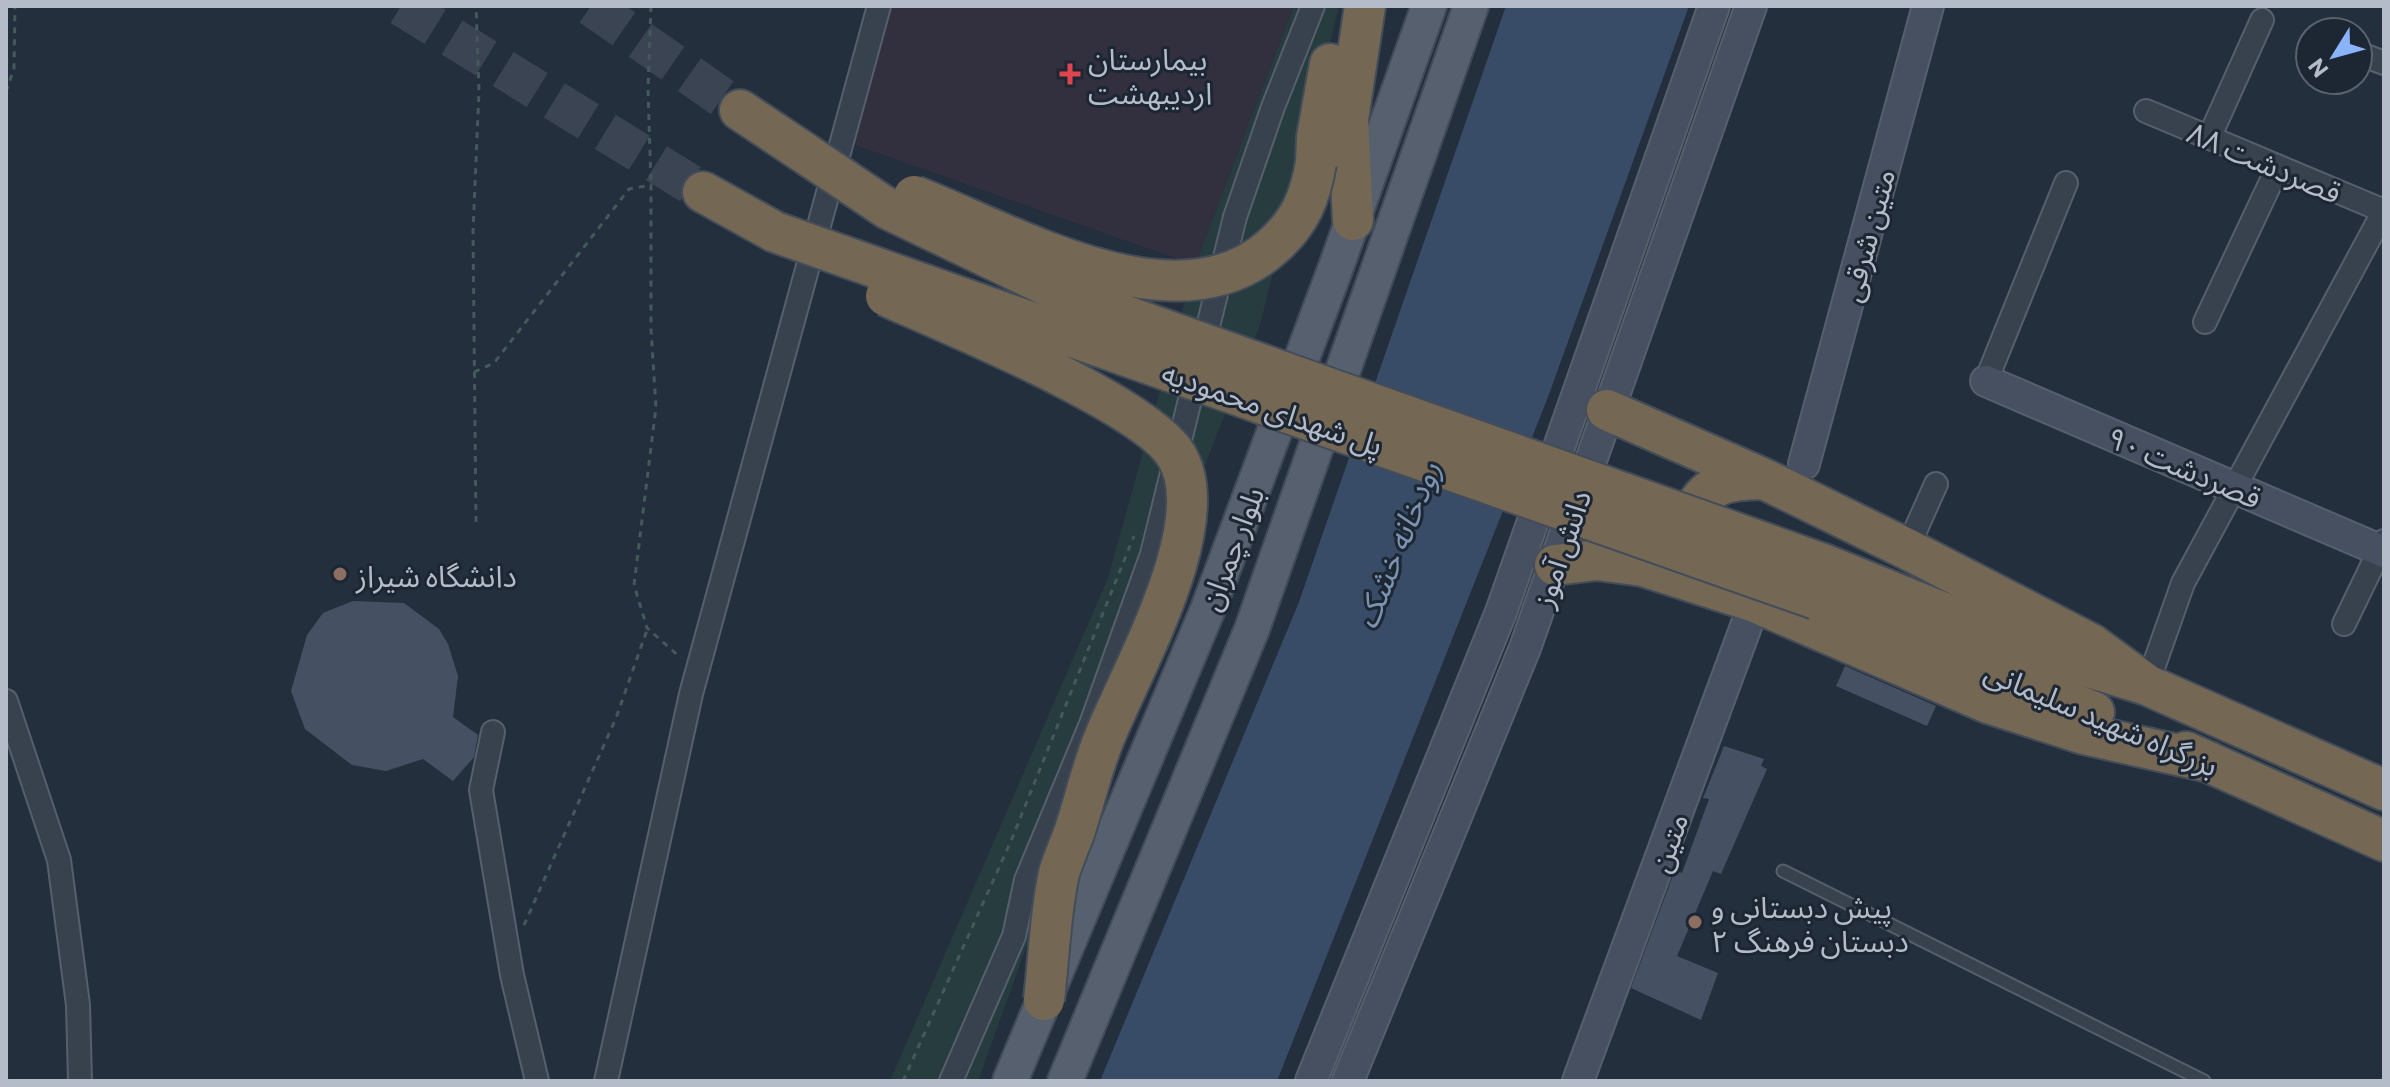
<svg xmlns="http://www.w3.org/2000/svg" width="2390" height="1087" font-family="Commissioner,'Noto Sans Arabic',sans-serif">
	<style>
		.medical { fill: #32303f }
		.green { fill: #263c3f }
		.water { fill: #394c67 }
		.building { fill: #455162 }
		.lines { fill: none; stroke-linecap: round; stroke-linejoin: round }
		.highway-tunnel { stroke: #3a4453; stroke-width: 40; stroke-dasharray: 40 20; stroke-linecap: butt }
		.lane-casing { stroke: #565f6c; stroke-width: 15 }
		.street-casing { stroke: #565f6c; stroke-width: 26 }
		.secondary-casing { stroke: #565f6c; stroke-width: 34 }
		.primary-casing { stroke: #414a57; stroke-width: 38 }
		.highway-casing { stroke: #434c59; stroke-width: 44 }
		.path { stroke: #44595c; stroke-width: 3; stroke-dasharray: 6 6; stroke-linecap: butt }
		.lane { stroke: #38414e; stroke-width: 11 }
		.street { stroke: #38414e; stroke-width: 22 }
		.secondary { stroke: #465061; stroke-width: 30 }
		.primary { stroke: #56606e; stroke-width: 34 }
		.highway { stroke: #746855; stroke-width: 40 }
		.highway-bridge-casing { stroke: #434c59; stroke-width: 44; stroke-linecap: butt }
		.highway-bridge { stroke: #746855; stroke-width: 40 }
		.health-dot { fill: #e0444e; stroke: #1d2633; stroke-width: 3 }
		.education-dot { fill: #8d6e63; stroke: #1d2633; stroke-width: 3 }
		.labels { text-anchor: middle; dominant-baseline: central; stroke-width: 6; stroke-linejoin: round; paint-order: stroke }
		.poi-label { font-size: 30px; fill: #b4bcc9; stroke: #1d2633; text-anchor: start }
		.street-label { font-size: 30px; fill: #b4bcc9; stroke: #1d2633 }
		.water-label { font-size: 32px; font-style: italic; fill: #7c92b1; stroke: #1d2633 }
	</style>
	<rect width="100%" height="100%" fill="#242f3e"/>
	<!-- medical -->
	<path class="medical" d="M892,6H1294L1195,265L850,143Z"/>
	<!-- green -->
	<path class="green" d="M1294,6H1339L1260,325L1147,612L978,1081H890L1108,578L1195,265Z"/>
	<!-- water -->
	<path class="water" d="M1506,6H1689L1548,397L1277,1081H1100L1299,602Z"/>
	<!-- building -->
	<path class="building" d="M353,601L404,603L439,629L448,644L458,676L453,717L478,735L474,757L453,781L423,759L386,771L352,765L305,729L291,691L307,635L323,613Z
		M1845,666L1936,706L1927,726L1836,686Z
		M1724,746L1764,759L1761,766L1767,769L1721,874L1713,871L1677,956L1718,973L1701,1020L1631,988L1675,870L1682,873L1709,799L1703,798Z"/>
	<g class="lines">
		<!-- highway-tunnel -->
		<path class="highway-tunnel" d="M401,6L703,192
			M591,6L740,110"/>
		<defs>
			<path id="lane" d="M1783,871L2204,1081"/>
			<path id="street" d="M2358,53L2384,63
				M2146,111L2384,211
				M2209,138L2262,20
				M2205,322L2278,167
				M1986,381L2066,183
				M1907,549L1936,484
				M2344,624L2384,541
				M2147,685L2183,583L2384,211
				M6,701L59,860L78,1005L80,1081
				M493,732L481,790L512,975L537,1081
				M606,1081L691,694L879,6
				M951,1081L1014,936L1026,880L1091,724L1152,554L1235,217L1273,107L1313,6"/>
			<path id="secondary" d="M1986,381L2384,552
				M1804,464L1928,6
				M1311,1081L1501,612L1714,6
				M1348,1081L1525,648L1751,6
				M1578,1081L1755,602"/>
			<path id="primary" d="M1010,1081L1208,609L1336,267L1429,6
				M1065,1081L1252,629L1471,6"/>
			<path id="highway" d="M740,110L806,154
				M1316,163L1317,137L1330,64
				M703,192L775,232
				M1353,220L1348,119L1365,6
				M1607,410L1764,479L1907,549L2091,644L2147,685
				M1693,548C1687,535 1688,524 1694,511C1708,480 1734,480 1764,479
				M1823,564L2040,652L2147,685L2384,790
				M1555,565L1597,560L1643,566L1755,602L1988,703L2084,734L2209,762
				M1816,599L2094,712
				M2186,752L2384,841"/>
		</defs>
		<!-- lane casing -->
		<use href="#lane" class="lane-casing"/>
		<!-- street casing -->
		<use href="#street" class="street-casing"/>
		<!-- secondary casing -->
		<use href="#secondary" class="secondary-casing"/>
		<!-- primary casing -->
		<use href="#primary" class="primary-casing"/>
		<!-- highway casing -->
		<use href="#highway" class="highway-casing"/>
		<!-- path -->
		<path class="path" d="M651,6L648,88L651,185
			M6,92L14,68L15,6
			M474,372L494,363L629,189L651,185V329L656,407L634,585L647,628L681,658
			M476,522L473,231L479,91L476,6
			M524,925L616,718L647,630
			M903,1081L1011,841L1134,536"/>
		<!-- lane -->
		<use href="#lane" class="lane"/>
		<!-- street -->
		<use href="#street" class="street"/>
		<!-- secondary -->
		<use href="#secondary" class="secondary"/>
		<!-- primary -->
		<use href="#primary" class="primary"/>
		<!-- highway -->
		<use href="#highway" class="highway"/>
		<defs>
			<path id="highway-bridge" d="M806,154L888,209L1067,295L1823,564
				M914,196C1013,234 1177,333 1273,246C1300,222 1310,198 1316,163
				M775,232L1816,599
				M886,296C947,323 1145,404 1176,455C1218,523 1129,674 1103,741C1091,771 1084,803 1074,833C1069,846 1063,860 1059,873C1050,914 1049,958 1044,1000"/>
		</defs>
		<!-- highway-bridge casing -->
		<use href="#highway-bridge" class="highway-bridge-casing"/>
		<!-- highway-bridge -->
		<use href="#highway-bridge" class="highway-bridge"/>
	</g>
	<!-- markers -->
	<path class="health-dot" d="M1066 62h8v8h8v8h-8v8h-8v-8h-8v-8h8z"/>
	<g class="education-dot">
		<circle cx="340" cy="574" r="8"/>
		<circle cx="1695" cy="922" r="8"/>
	</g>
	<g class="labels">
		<!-- poi labels -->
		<g class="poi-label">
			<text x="1088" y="57">بیمارستان<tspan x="1088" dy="34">اردیبهشت</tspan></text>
			<text x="356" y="574">دانشگاه شیراز</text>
			<text x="1711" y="905">پیش دبستانی و<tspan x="1711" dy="34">دبستان فرهنگ ۲</tspan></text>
		</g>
		<!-- street labels -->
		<g class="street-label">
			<text transform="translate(2265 161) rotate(23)">۸۸ قصردشت</text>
			<text transform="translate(1866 235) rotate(-75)">متین شرقی</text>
			<text transform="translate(1273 407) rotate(19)">پل شهدای محمودیه</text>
			<text transform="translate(2185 466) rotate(23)">۹۰ قصردشت</text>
			<text transform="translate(1230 548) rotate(-69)">بلوار چمران</text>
			<text transform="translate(1560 548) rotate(-71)">دانش آموز</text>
			<text transform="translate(2102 717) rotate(23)">بزرگراه شهید سلیمانی</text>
			<text transform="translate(1667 842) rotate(-70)">متین</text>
		</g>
		<!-- water labels -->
		<g class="water-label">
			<text transform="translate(1396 544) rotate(-68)">رودخانه خشک</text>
		</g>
	</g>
	<!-- border -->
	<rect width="2390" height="1087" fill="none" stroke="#b4bcc9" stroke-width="16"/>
	<!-- north arrow -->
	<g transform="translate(2334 56) rotate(233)"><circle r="38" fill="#1d2633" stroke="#59626f" stroke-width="2"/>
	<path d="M0-6L14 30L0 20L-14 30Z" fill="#8ab4f8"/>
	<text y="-12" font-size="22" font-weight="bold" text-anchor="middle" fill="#b4bcc9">N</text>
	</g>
</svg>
